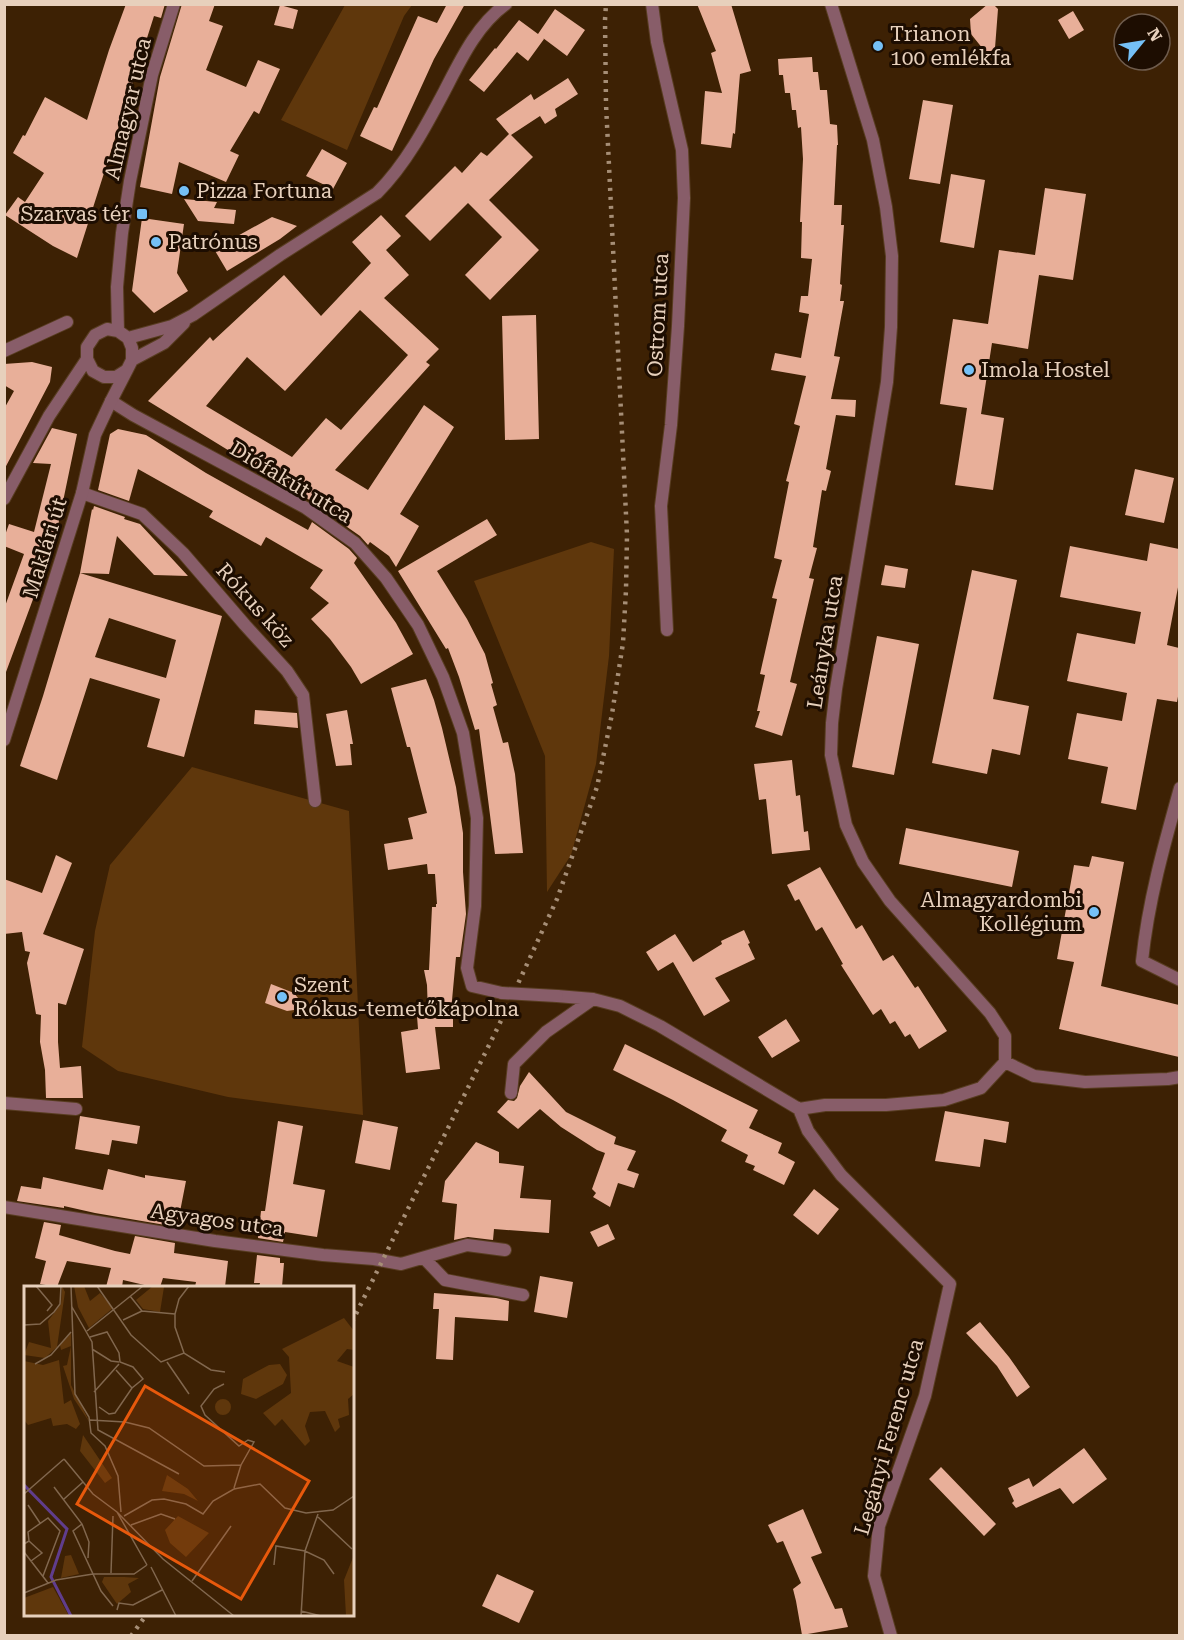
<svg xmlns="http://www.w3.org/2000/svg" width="1184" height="1640" font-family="'Roboto Serif',serif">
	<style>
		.green { fill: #5f370c }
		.building { fill: #e8af99; fill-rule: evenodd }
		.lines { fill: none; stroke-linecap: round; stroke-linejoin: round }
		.minor-casing { stroke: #583d21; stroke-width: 14 }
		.tertiary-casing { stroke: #583d21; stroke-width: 14 }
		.minor { stroke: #885d69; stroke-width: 12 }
		.tertiary { stroke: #885d69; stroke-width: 12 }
		.rail { stroke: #a68e76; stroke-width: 4.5; stroke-dasharray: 3 6; stroke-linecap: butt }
		.minor-bridge-casing { stroke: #583d21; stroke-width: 14; stroke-linecap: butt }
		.minor-bridge { stroke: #885d69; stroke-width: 12 }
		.poi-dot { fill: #75c0f6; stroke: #1d0d01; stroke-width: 2 }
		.labels { text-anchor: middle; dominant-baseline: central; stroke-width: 6; stroke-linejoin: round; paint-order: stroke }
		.poi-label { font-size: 21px; fill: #e7d0bc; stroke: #1d0d01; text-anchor: start }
		.street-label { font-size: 21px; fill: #e7d0bc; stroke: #1d0d01 }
		.inset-river { fill: none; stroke: #603d8d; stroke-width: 3 }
		.inset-road { fill: none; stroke: #81674e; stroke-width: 1.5 }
		.view { fill: #e8590c; fill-opacity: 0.15; stroke: #e8590c; stroke-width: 3 }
		.inset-edge { fill: none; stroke: #e7d0bc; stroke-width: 3 }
	</style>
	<rect width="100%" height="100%" fill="#3d2104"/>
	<!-- green -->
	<path class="green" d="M345,5H412L404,16L347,150L281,120Z
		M591,542L614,549L609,656L596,764L571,855L547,892L545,756L474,581Z
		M192,767L349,811L363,1115L228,1097L118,1071L82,1047L95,931L110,865Z"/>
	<!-- building -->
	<path class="building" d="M126,4H165L161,18L154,16L77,258L53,246L5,215L18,197L25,202L44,173L13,153L23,135L25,136L45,97L87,120L109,50Z
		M182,4H215L209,21L223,26L206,70L246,87L258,60L280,69L259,114L254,111L230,151L239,155L226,182L179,162L172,194L140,187L160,77Z
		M447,4H465L434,59L392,151L360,136L374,107L377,108L418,16L437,23Z
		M697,4H731L751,71L740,74L735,134L733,133L731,148L701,144L705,91L722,93L711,53L716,51Z
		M988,4H993L998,9L995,48L987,54L971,34L970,19Z
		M280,5L298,10L293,29L274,25Z
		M555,9L585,30L567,56L543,38L544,39L528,61L517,52L484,92L469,80L495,48L496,49L519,20L538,34Z
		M1073,11L1084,30L1069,39L1058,20Z
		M812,57L813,72H818L820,90H827L830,124L837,125L838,145H837L834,205H842L841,225H844L840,284L842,285L840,301H844L834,356L840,357L831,399L856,400L855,417L836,415L826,469L831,471L826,491L822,490L813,547L817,548L809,578L814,579L790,682L797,684L782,736L755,727L760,711H757L765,675L760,674L777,599L772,598L782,560L774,558L789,482L786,481L800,426L794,424L806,376L771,370L775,353L801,358L809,314L799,312L801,296H808L812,259L801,258L802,222H800L803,159L801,127L798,128L796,110H792L790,93H785L783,75H779L778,59Z
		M568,78L578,94L555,109L557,116L545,124L540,116L511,135L533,157L489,200L539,250L490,300L465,275L502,237L468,203L430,241L405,216L455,166L462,173L481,152L487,156L509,134L496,119L531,94L534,100Z
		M923,100L953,105L940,184L909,179Z
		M322,149L347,163L333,189L306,176Z
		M951,174L985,180L974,248L940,242Z
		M1045,188L1086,194L1073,280L1039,275L1028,349L992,343L981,414L1004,418L993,490L955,485L967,408L940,404L953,319L988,324L999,250L1035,255Z
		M184,199L217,202L214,208L236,210L234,224L198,221Z
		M381,215L401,236L386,250L409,275L384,298L439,349L426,362L430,365L335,470L368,490L424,405L454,427L400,514L419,526L396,567L389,556L370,542L368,545L360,536L320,508L321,507L148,401L210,337L213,341L284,275L321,316L371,263L352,242ZM360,310L408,355L341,430L326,418L292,457L206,406L247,357L285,391Z
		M272,217L297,226L280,239L227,271L214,249Z
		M142,218L184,224L177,273L188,291L154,313L132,291Z
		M536,315L539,439L505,440L502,316Z
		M32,362L52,367L50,382L4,470V409L14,391L4,385V364Z
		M52,428L77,434L55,540L6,672H4V609L24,554L4,546V538L9,524L34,532L51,464L33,463Z
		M118,429L146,435L206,473L308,530L312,522L349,549L357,558L354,563L396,623L413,654L361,684L351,667L330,639L311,619L329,603L310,588L323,570L266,537L261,546L209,517L213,511L138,469L129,501L98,490L110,434Z
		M1135,469L1174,478L1164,523L1125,515Z
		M94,506L125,517L124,519L140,524L188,576L154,575L117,536L109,574L80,573L92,509L93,510Z
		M487,519L497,535L437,571L467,619L485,654L493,683L491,684L497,705L493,707L503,743L508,742L515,774L523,853L495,854L479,729L475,730L459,677L448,648L446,649L398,571Z
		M1150,543L1179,549V582L1167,645L1179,648V691L1177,702L1157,699L1136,810L1101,803L1108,767L1068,759L1077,713L1122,721L1127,693L1067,681L1077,633L1135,644L1141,612L1060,597L1070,546L1147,561Z
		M885,565L908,569L905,588L881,585Z
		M972,570L1017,580L993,699L1029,706L1020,755L992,749L987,774L932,763Z
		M80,573L222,616L184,757L147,747L160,699L90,678L57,780L20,766L43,696ZM109,618L176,640L166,678L95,657Z
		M877,636L919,644L894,775L852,767Z
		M426,679L434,700L442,728L456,787L463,833V872L466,914L460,957H456L451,1011H453V1027H435L440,1069L406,1073L401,1032L418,1029L417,1016L428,1015L427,985L424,970H429L432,907H436V904H437L435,874H428L427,864L388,870L384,844L413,839L408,818L427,813L410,747H407L391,688Z
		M255,710L297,713L298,728L254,724Z
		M347,710L353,744H350L352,765L336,766L326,714Z
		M792,760L796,796L800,795L804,832L808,831L810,850L772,854L766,799L759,800L754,764Z
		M906,828L1019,851L1012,887L899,864Z
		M56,855L72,863L43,934L84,949L66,1005L58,1003V1042L60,1068L81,1066L83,1098H46L45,1070L40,1042L41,1015L36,1014L27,963L30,952L25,951L22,932L4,934V879L42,893Z
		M1092,856L1124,862L1101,986L1179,1005V1057L1059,1029L1074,962L1057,959L1074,865L1089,867Z
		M820,867L856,929L862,925L883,961L893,955L915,988L918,986L947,1031L919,1049L910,1034L905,1037L895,1021L890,1024L881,1009L873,1015L841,965L843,964L822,927L816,931L799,899L795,901L787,885Z
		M744,930L750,943L748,944L755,959L715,978L730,1001L704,1016L673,962L658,971L646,952L675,934L693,962L722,944L721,941Z
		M271,984L294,993L298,998L299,1002L297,1006L294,1010L287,1011L265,1003Z
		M786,1019L800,1041L772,1058L758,1037Z
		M625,1044L758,1110L749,1128L782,1143L778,1153L795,1162L784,1185L753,1170L755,1166L745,1162L748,1155L721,1141L727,1130L673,1100L613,1070Z
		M529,1072L566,1112L616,1137L614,1144L636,1151L627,1170L639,1174L634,1188L618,1183L610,1207L593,1197L596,1193L592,1189L605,1153L597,1150L561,1127L540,1109L518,1129L497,1112L508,1100L514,1101L517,1098L520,1086Z
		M945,1111L1009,1122L1006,1143L984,1139L980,1167L935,1161Z
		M80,1116L140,1126L137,1144L112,1140L109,1155L75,1149Z
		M363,1120L398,1127L390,1170L355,1163Z
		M278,1121L303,1126L293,1184L325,1190L317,1237L285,1232L283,1242L258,1238L261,1211H265Z
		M476,1142L499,1152V1163L524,1166L520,1198L551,1200L549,1233L494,1229L493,1240L468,1237L454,1240L457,1204L442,1202L445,1181Z
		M108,1169L145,1178V1175L186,1181L177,1227L95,1213L64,1206V1208L17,1201L21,1186L41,1189L43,1177L103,1190Z
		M814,1189L839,1209L818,1235L793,1215Z
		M44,1222L61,1225L59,1235L115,1251L130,1254L135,1236L175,1243L174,1253L228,1261L225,1287H195L196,1282L163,1278L160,1287H153L123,1280L122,1287H106L111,1268L67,1261L57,1287L40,1284L46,1261L35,1258Z
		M608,1224L615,1239L598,1247L590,1232Z
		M257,1255L280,1258V1263H284L282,1287H259L260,1283H254Z
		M540,1276L573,1282L567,1318L534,1312Z
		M434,1293L496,1298L509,1301L508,1321L455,1317L453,1360L436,1359L439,1309H433Z
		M980,1322L1009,1357L1030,1387L1017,1397L997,1366L966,1333Z
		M1084,1448L1107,1479L1073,1504L1060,1488L1016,1508L1012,1503L1014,1501L1008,1488L1029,1478L1033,1487Z
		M941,1467L996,1524L984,1536L929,1479Z
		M803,1509L822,1553L811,1557L835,1609L842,1608L848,1627L802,1635L796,1601L793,1589L801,1583L783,1541L777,1543L768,1525Z
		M497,1574L534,1591L519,1623L482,1606Z"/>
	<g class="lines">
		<defs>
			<path id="minor" d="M652,4L657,42L682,150L684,198L678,326L671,425L661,506L667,630
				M831,4L873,140L886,207L892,256L891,327L887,382L836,689L832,723L831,755L846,825L863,862L890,901L990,1013L1005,1036V1062
				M4,351L67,322
				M111,401L133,415L306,508L355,543L386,578L418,625L443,677L463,733L477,818L475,906L467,968L472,986L502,993
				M82,493L142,514L183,553L245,625L287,671L303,695L315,801
				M1180,788C1164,845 1148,902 1142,961L1180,980
				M557,996L593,999L620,1006L660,1026L799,1109L808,1131L841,1175L950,1284L925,1396L879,1526L874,1576L891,1636
				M1005,1062L1034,1076L1085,1082L1168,1079L1180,1077
				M511,1093L514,1064L546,1032L593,999
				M4,1103L76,1109
				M799,1109L825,1105H886L944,1100L981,1088L1005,1062
				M4,1207L215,1241L323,1255L374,1259L401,1264L467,1245L505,1250
				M424,1258L445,1280L523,1295"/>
			<path id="tertiary" d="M118,331L117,287L122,233L130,181L152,75L174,4
				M128,338L172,326L193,315L280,255L377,193C406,164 426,126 445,90C461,59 477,25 506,4
				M132,360L164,343L184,323
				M4,499L49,416L87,359
				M4,740L82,493L95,435L111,401L127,370L132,360V348L128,338L118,331L107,329L95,335L87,347V359L93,371L104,377H116L127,370"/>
		</defs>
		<!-- minor casing -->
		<use href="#minor" class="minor-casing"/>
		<!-- tertiary casing -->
		<use href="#tertiary" class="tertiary-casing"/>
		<!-- minor -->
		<use href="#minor" class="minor"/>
		<!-- tertiary -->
		<use href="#tertiary" class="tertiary"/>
		<!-- rail -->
		<path class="rail" d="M352,1322L499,1025L557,899L597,787L612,714L623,643L626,590L627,535L606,104L605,20L606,4
			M131,1636L147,1614"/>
		<defs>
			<path id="minor-bridge" d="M502,993L557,996"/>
		</defs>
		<!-- minor-bridge casing -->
		<use href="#minor-bridge" class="minor-bridge-casing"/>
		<!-- minor-bridge -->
		<use href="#minor-bridge" class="minor-bridge"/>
	</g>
	<!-- markers -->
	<g class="poi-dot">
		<circle cx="878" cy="46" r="6"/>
		<circle cx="184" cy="191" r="6"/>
		<rect x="136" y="208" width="12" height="12" rx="3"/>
		<circle cx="156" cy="242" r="6"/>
		<circle cx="969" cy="370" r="6"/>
		<circle cx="1094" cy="912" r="6"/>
		<circle cx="282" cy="997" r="6"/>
	</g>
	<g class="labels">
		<!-- poi labels -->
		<g class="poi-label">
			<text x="890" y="34">Trianon<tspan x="890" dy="24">100 emlékfa</tspan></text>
			<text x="196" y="191">Pizza Fortuna</text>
			<text x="130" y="214" text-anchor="end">Szarvas tér</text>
			<text x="168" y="242">Patrónus</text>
			<text x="981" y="370">Imola Hostel</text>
			<text x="1082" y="900" text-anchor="end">Almagyardombi<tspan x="1082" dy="24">Kollégium</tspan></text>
			<text x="294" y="985">Szent<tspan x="294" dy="24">Rókus-temetőkápolna</tspan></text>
		</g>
		<!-- street labels -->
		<g class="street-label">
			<text transform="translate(128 109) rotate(-77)">Almagyar utca</text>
			<text transform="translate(658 315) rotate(-87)">Ostrom utca</text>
			<text transform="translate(291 482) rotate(31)">Diófakút utca</text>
			<text transform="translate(45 548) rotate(-73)">Maklári út</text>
			<text transform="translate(255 605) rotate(48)">Rókus köz</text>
			<text transform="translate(825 642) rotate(-81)">Leányka utca</text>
			<text transform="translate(217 1220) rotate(8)">Agyagos utca</text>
			<text transform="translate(889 1437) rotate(-74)">Legányi Ferenc utca</text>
		</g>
	</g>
	<!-- overview -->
	<g transform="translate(24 1286)">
		<rect width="330" height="330" fill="#3d2104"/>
		<path d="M38,0L41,6L33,61L21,72L0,69L5,56L27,62L24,35L37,18ZM50,0H60L66,15L76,7L89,22L65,42L54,21ZM129,0L140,1L136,26L119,23L112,14ZM320,32L330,45V64L323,63L313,75L330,81V108L324,113L325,129L314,133L316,141L311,146L301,125L286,126L281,140L286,155L281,160L258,133L251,140L239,127L267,107L265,71L258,63ZM47,46V99L66,137L50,113L39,80L43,79L47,60L37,64L36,59ZM35,74L40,118L47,114L56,138L52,143L43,138L29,140L27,132L4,139L0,134V75L19,79ZM256,78L263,89L259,98L232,113L217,108L219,93L245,79ZM191 121a8 8 0 1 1 16 0a8 8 0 1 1-16 0ZM59,149L88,192L81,197L56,165ZM143,189L164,203L174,215L160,208L138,205ZM154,230L185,247L162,271L146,257L141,244ZM47,269L55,288L37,292L41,270ZM330,269V330H322L320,294ZM80,291H100L115,292L104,298L107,306L93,318L78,296ZM29,301L45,330H1L0,312Z" fill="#5f370c"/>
		<path class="inset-river" d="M0,199L43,243L27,291L47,330"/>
		<path class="inset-road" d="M12,0L28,19L23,25M47,0L51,108L65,131L67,147L81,160L94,190L97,226M73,0L107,49L137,76L160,67L187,84L201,86M106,10L118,25L151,28M48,21L68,56L74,144L155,188M99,34L118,25M0,39L16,38L30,26L36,18L37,0M63,45L119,0M66,51L83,46L95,67L96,76L109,81L119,93L108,102L91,127L85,128L75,121M68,63L87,75L95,76M160,67L151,41V28L155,13L165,0M143,76L165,108M11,78L27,69L47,46M92,84L108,102M200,98L190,103L177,120L181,129L215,160L224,154L230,156L217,179M70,106L95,78M66,134L101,136L125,142L180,180L217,179M40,173L69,208L93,226M30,201L58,238L65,256L64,272M210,202L217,179M0,208L40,173M40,213L59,196M4,219L16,237M93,226L139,273L210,330M93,226L123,279M100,230L128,214L140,213L162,218L179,228L189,215L210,203L236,198L261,222L282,227L309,224L330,210M294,231L328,263M58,238L49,245L77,305L89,320M107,239L137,228L151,233M5,255L18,267L7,275M0,258L5,255L4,246L24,232L36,245L19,290M0,266L24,297M250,279L252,260L281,265L300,274L310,288M127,281L152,330M87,287L89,230M168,295L207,240M0,307L32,294L69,288H110L123,279M93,324L95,317L109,319L138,304M277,325L297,330M277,330L281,265L294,228"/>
		<path class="view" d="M121,100L285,195L217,313L53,218Z"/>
		<rect width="330" height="330" class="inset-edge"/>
	</g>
	<!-- border -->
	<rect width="1184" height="1640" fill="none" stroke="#e7d0bc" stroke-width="12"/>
	<!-- north arrow -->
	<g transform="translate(1142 42) rotate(60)"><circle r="28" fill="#1d0d01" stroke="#6e5b4c" stroke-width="1.5"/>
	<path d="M0-4.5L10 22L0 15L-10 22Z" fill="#75c0f6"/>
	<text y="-9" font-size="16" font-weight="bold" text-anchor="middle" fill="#e7d0bc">N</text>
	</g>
</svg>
